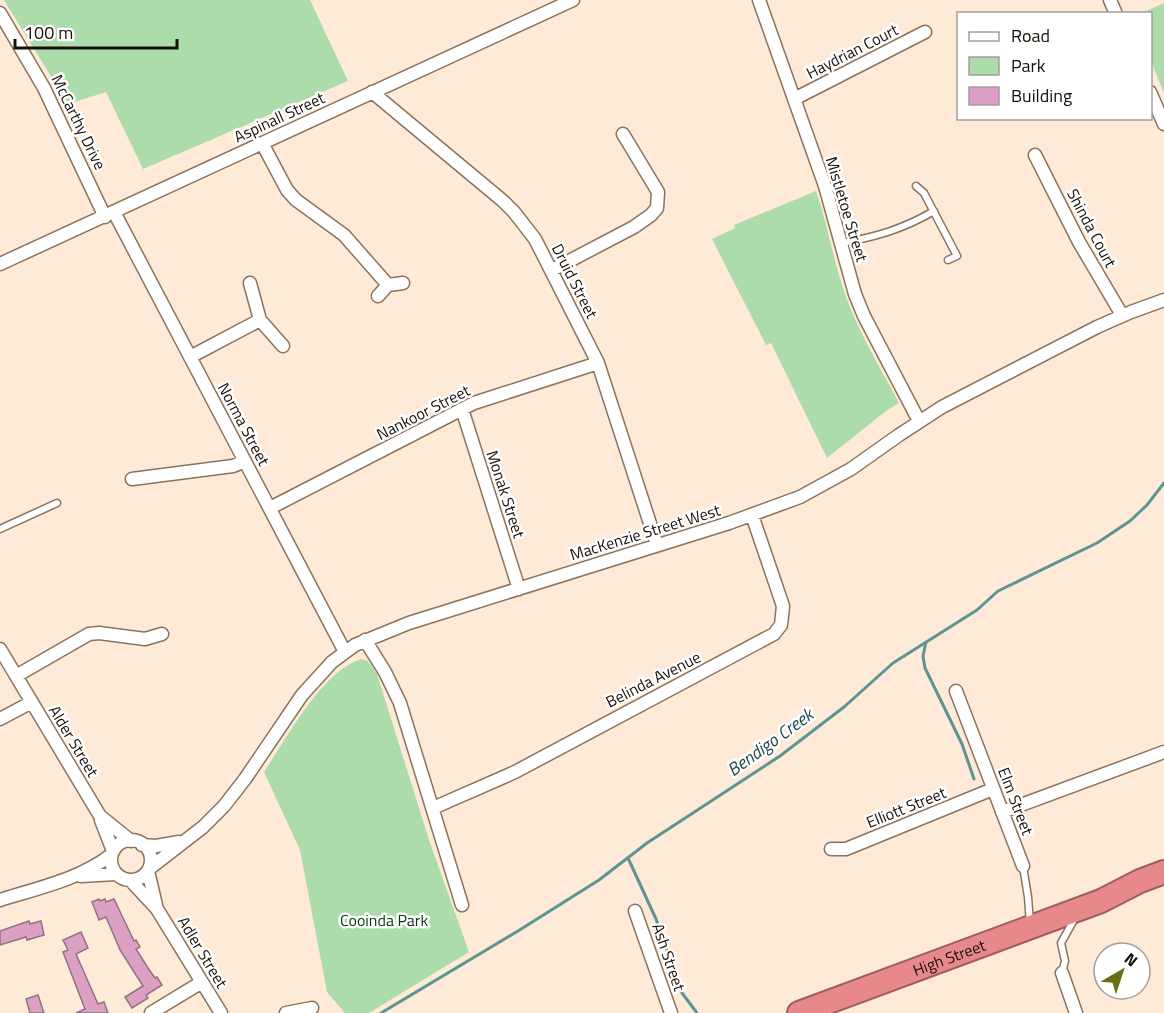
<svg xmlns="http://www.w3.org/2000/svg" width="1164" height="1013" font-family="'Titillium Web',sans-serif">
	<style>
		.green { fill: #acdbac }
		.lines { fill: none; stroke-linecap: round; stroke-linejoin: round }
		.stream { stroke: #5c9594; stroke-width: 3 }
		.building { fill: #dba0c3; stroke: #8f7282; stroke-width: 1.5 }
		.lane-casing { stroke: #8a745d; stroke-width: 9 }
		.street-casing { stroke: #8a745d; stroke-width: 15 }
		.highway-casing { stroke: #9f5e5d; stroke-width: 26 }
		.lane { stroke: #fff; stroke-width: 6 }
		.street { stroke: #fff; stroke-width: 12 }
		.highway { stroke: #e7898b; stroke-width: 22 }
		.labels { text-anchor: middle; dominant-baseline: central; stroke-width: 5; stroke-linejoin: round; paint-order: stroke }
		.street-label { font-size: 16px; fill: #180f07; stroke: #fff }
		.park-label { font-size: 16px; fill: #04390c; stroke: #fff }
		.water-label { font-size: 18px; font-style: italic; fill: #1f4849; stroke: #fff }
	</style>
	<rect width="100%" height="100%" fill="#feead6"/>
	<!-- green -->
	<path class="green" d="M4,0H310L348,81L143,169L106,92L68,104Z
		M1164,3V93L1151,61L1150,14L1142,13Z
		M816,191C827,222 832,254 842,285C855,327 879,365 899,403L886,411L827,458L771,343L766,345L712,239L735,228L734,225Z
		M361,659L368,661L377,674L429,840L469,952L369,1013H345L327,992L300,850L264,772C287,738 321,672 361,659Z"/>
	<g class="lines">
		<!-- stream -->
		<path class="stream" d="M926,642L923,656L925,668L962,744L974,779
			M628,858L656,919L682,993L697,1013
			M381,1013L518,931L599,880L647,843L780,756L844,707L893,663L977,610L998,591L1097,543L1130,521L1147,505L1164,483"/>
	</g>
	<!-- building -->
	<path class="building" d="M99,899L100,901L105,899L106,902L114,899L134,941L136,940L140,947L136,949L148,968L155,978L157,977L162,985L146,995L148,998L132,1008L125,997L143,986L120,950L106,917L99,920L92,902Z
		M29,921L30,924L41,921L44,935L27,940L26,937L0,945V931Z
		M81,932L88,948L76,954L98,1004L104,1002L108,1013H76L85,1009L63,952L68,950L63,940Z
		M38,995L44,1013H30L26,999Z"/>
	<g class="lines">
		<defs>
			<path id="lane" d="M916,186L924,193L957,256L948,260
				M841,243C876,237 903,229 934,211
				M0,529L57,503
				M1023,866L1028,897L1030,923
				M1062,973L1065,961L1061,943L1075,918"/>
			<path id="street" d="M759,0L825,186L855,294L864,316L919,421
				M1110,0L1116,14
				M0,13L44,88L105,217
				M372,92L503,201L514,212L535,239L598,363L657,545
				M1150,92L1164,124
				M794,99L925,32
				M262,143L287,190L296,200L344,235L388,285
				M1035,155L1079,242L1122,315
				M114,212L345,652
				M0,264L573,0
				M552,270L634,227L651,215L657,208L658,192L623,134
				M250,283L260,320
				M378,296L388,285L403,283
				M190,357L260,320L283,346
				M462,409L519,589
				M132,479L233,466L245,461
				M270,508L474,403L598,363
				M365,640L385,672L400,703L462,905
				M0,649L100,816L131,841
				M16,676L89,634L99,633L145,639L162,634
				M956,691L1023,866
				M0,719L32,702
				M433,808L515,772L774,634L781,625L783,606L752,515
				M1002,812L1164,752
				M101,820L113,851
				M111 860a20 20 0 1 1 40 0a20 20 0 1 1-40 0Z
				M142,845L156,846L179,842
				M831,849H846L993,789
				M150,868L203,827L224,806L245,779L302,695L332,662L355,645L409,623L729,523L800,497L851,469L899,435L942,407L1097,327L1131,312L1164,300
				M148,871L156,905
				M81,876L116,874
				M130,880L157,909L221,1013
				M0,900C38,888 78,880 111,855
				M635,911L671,1013
				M1062,973L1076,1013
				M151,1013L202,982
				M286,1013L312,1008"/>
			<g id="highway">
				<path id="s1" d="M799,1013L1101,901L1140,881L1164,872"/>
			</g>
		</defs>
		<!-- lane casing -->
		<use href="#lane" class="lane-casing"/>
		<!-- street casing -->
		<use href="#street" class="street-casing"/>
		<!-- highway casing -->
		<use href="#highway" class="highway-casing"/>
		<!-- lane -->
		<use href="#lane" class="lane"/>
		<!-- street -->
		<use href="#street" class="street"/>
		<!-- highway -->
		<use href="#highway" class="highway"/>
	</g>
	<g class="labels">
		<!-- street labels -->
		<g class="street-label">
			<text transform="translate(852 51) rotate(-27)">Haydrian Court</text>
			<text transform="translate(279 117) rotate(-25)">Aspinall Street</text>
			<text transform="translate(79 122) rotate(64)">McCarthy Drive</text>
			<text transform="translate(847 209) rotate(73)">Mistletoe Street</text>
			<text transform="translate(1092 228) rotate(62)">Shinda Court</text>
			<text transform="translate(575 281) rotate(63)">Druid Street</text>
			<text transform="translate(423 412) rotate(-27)">Nankoor Street</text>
			<text transform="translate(244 424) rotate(62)">Norma Street</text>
			<text transform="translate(506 494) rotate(72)">Monak Street</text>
			<text transform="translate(645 532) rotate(-17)">MacKenzie Street West</text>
			<text transform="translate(653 679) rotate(-27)">Belinda Avenue</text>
			<text transform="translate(74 741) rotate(59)">Alder Street</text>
			<text transform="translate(1016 801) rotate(69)">Elm Street</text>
			<text transform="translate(906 807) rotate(-22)">Elliott Street</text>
			<text transform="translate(203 952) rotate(59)">Adler Street</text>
			<text transform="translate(669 957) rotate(71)">Ash Street</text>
			<text stroke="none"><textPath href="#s1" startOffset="160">High Street</textPath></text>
		</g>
		<!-- park labels -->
		<g class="park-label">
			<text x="384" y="920">Cooinda Park</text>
		</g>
		<!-- water labels -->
		<g class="water-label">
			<text transform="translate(770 742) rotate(-36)">Bendigo Creek</text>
		</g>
	</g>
	<!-- legend -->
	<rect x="957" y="12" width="195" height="108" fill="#ffffff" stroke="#a39f9c" stroke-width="1.5"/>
	<rect x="969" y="32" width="30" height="9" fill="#ffffff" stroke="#a39f9c" stroke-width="1.5"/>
	<text x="1011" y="42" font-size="18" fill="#180f07">Road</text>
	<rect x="969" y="57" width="30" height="18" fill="#acdbac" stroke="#a39f9c" stroke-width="1.5"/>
	<text x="1011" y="72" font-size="18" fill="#180f07">Park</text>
	<rect x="969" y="87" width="30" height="18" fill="#dba0c3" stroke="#a39f9c" stroke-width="1.5"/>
	<text x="1011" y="102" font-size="18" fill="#180f07">Building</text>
	<!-- north arrow -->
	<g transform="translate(1122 971) rotate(39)"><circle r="28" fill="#ffffff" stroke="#a39f9c" stroke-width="1.5"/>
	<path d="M0-4.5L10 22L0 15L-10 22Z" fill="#6b6f13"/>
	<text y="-9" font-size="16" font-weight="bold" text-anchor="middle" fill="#180f07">N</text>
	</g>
	<!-- scale -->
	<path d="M15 39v9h162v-9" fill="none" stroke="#180f07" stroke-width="3"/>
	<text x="24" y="39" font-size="18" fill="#180f07" stroke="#ffffff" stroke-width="4.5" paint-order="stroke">100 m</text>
</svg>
